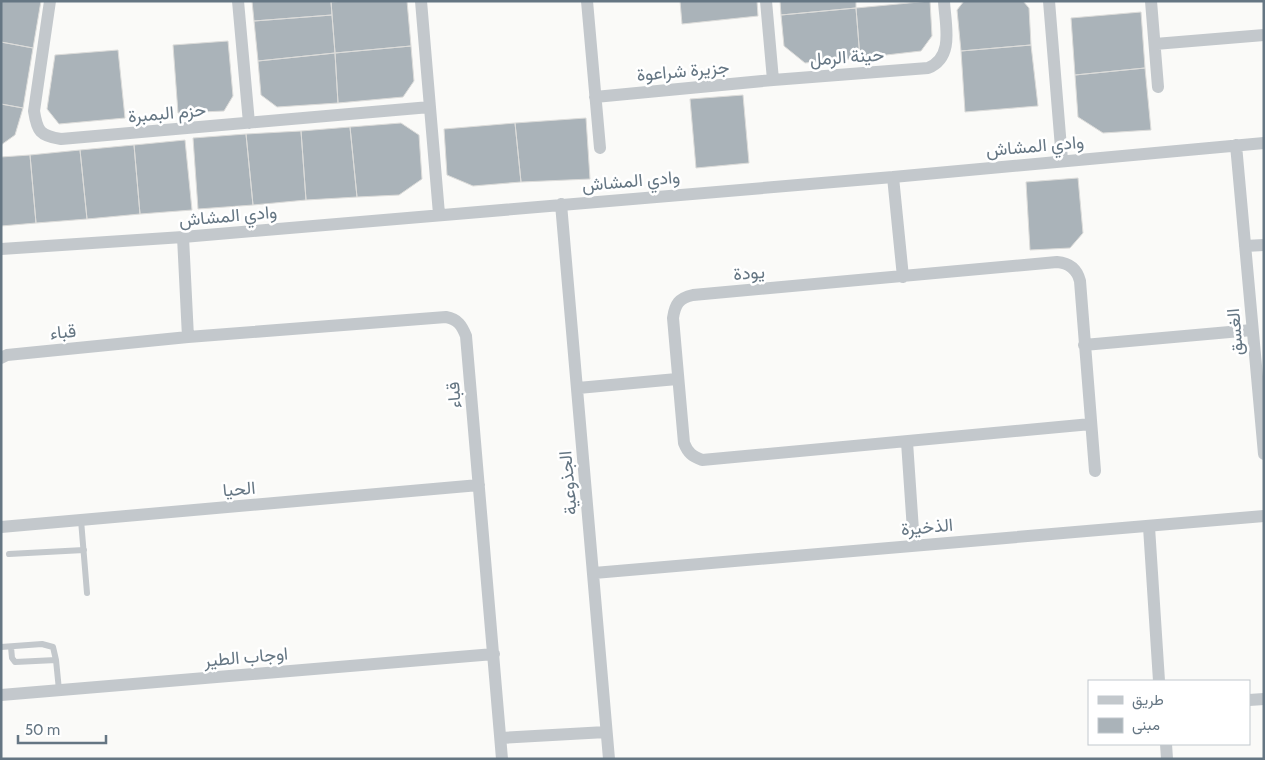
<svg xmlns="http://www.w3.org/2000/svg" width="1265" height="760" font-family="Cabin,Vazirmatn,sans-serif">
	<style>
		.building { fill: #aab3b9; stroke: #dcdcda }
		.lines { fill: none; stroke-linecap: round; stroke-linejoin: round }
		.lane { stroke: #c3c8cc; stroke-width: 6 }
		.street { stroke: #c3c8cc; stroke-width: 12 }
		.labels { text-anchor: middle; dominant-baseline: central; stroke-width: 5; stroke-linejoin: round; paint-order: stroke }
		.street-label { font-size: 18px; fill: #657683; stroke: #fff }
	</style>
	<rect width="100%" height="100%" fill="#fafaf8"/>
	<!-- building -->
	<path class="building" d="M1,1H41L33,48L1,42Z
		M252,1H331L332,15L254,21Z
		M346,1H407L411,46L335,53L331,2Z
		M680,1H757L758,16L682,24Z
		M780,1H856V8L781,15Z
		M930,1L932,36L921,51L860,58L856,8Z
		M964,1H1023L1029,8L1031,45L961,51L957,10Z
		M856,8L860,58L805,63L784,46L781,15Z
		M1141,12L1145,68L1075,75L1071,18Z
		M332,15L335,53L258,61L254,21Z
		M228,41L233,96L224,111L178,113L173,45Z
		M1,42L33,48L23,108L1,104Z
		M1031,45L1038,106L965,112L961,51Z
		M411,46L414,81L403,97L338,103L335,53Z
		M118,50L125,118L59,124L47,109L55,55Z
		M335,53L338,103L277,107L261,95L258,61Z
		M1145,68L1151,130L1103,133L1078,117L1075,75Z
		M743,95L749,163L696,168L690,99Z
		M1,104L23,108L15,135L1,145Z
		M586,118L590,179L521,182L515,123Z
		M401,123L419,135L422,179L399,195L357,197L350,127Z
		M515,123L521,182L473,186L447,175L444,129Z
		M350,127L357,197L306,200L301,131Z
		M301,131L306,200L253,205L246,134Z
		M246,134L253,205L198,209L193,138Z
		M185,140L192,210L140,214L134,145Z
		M134,145L140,214L87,219L80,150Z
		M80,150L87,219L36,223L30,155Z
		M30,155L36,223L1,226V157Z
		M1078,178L1083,233L1070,248L1030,250L1026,182Z"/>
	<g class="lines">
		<!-- lane -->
		<path class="lane" d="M81,520L87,593
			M9,554L84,550
			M1,647L42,644L53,647L56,660L59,690
			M11,647L12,658L15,662L56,660"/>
		<!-- street -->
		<path class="street" d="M50,1L34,111C37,131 40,136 61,139L430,107
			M238,1L249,123
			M421,1L439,214
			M587,1L600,148
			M766,1L773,80
			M1049,1L1062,160
			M1151,1L1158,87
			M1155,44L1264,35
			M595,97L773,80L928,68C955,57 945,24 944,1
			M1236,145L1264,454
			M893,177L903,277
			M561,204L609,759
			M183,237L188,337
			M1245,246L1264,245
			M1,249L183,237L893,177L1264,143
			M1084,345L1252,330
			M1,358L7,355L188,337L446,317C458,319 462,326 466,336L502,759
			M578,388L677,379
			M1091,424L702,460C692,456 688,453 684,443L673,318C675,304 679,298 693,295L1057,262C1069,263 1077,269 1080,281L1095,471
			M907,442L914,545
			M1,527L479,485
			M1149,527L1159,681
			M594,573L1264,516
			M1,695L494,654
			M1249,700L1264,699
			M501,738L606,732
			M1166,744L1167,759"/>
	</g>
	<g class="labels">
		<!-- street labels -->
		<g class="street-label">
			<text transform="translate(847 57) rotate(-4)">حينة الرمل</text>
			<text transform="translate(683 71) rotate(-5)">جزيرة شراعوة</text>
			<text transform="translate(167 113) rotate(-5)">حزم البمبرة</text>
			<text transform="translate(1035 146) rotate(-5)">وادي المشاش</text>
			<text transform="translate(631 181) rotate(-5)">وادي المشاش</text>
			<text transform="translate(228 216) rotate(-5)">وادي المشاش</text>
			<text transform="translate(749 273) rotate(-5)">يودة</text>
			<text transform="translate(63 332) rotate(-6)">قباء</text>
			<text transform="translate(1235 332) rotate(-95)">الغسق</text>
			<text transform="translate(454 395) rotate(-95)">قباء</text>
			<text transform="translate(568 483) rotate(-95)">الجذوعية</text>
			<text transform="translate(239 489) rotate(-5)">الحيا</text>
			<text transform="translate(927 527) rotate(-5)">الذخيرة</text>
			<text transform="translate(246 657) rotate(-5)">اوجاب الطير</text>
		</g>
	</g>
	<!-- border -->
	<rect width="1265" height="760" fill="none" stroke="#657683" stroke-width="5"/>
	<!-- legend -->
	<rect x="1088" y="680" width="162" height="65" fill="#ffffff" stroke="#c1c8cd"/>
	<rect x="1098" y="696" width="25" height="8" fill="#c3c8cc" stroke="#c1c8cd"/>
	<text x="1132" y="705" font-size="15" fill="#657683">طريق</text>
	<rect x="1098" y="718" width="25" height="15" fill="#aab3b9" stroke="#c1c8cd"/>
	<text x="1132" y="730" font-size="15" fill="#657683">مبنى</text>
	<!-- scale -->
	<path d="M18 735v8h88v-8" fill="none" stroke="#657683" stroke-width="2.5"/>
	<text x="25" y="735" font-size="15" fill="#657683" stroke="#ffffff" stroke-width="4" paint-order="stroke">50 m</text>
</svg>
